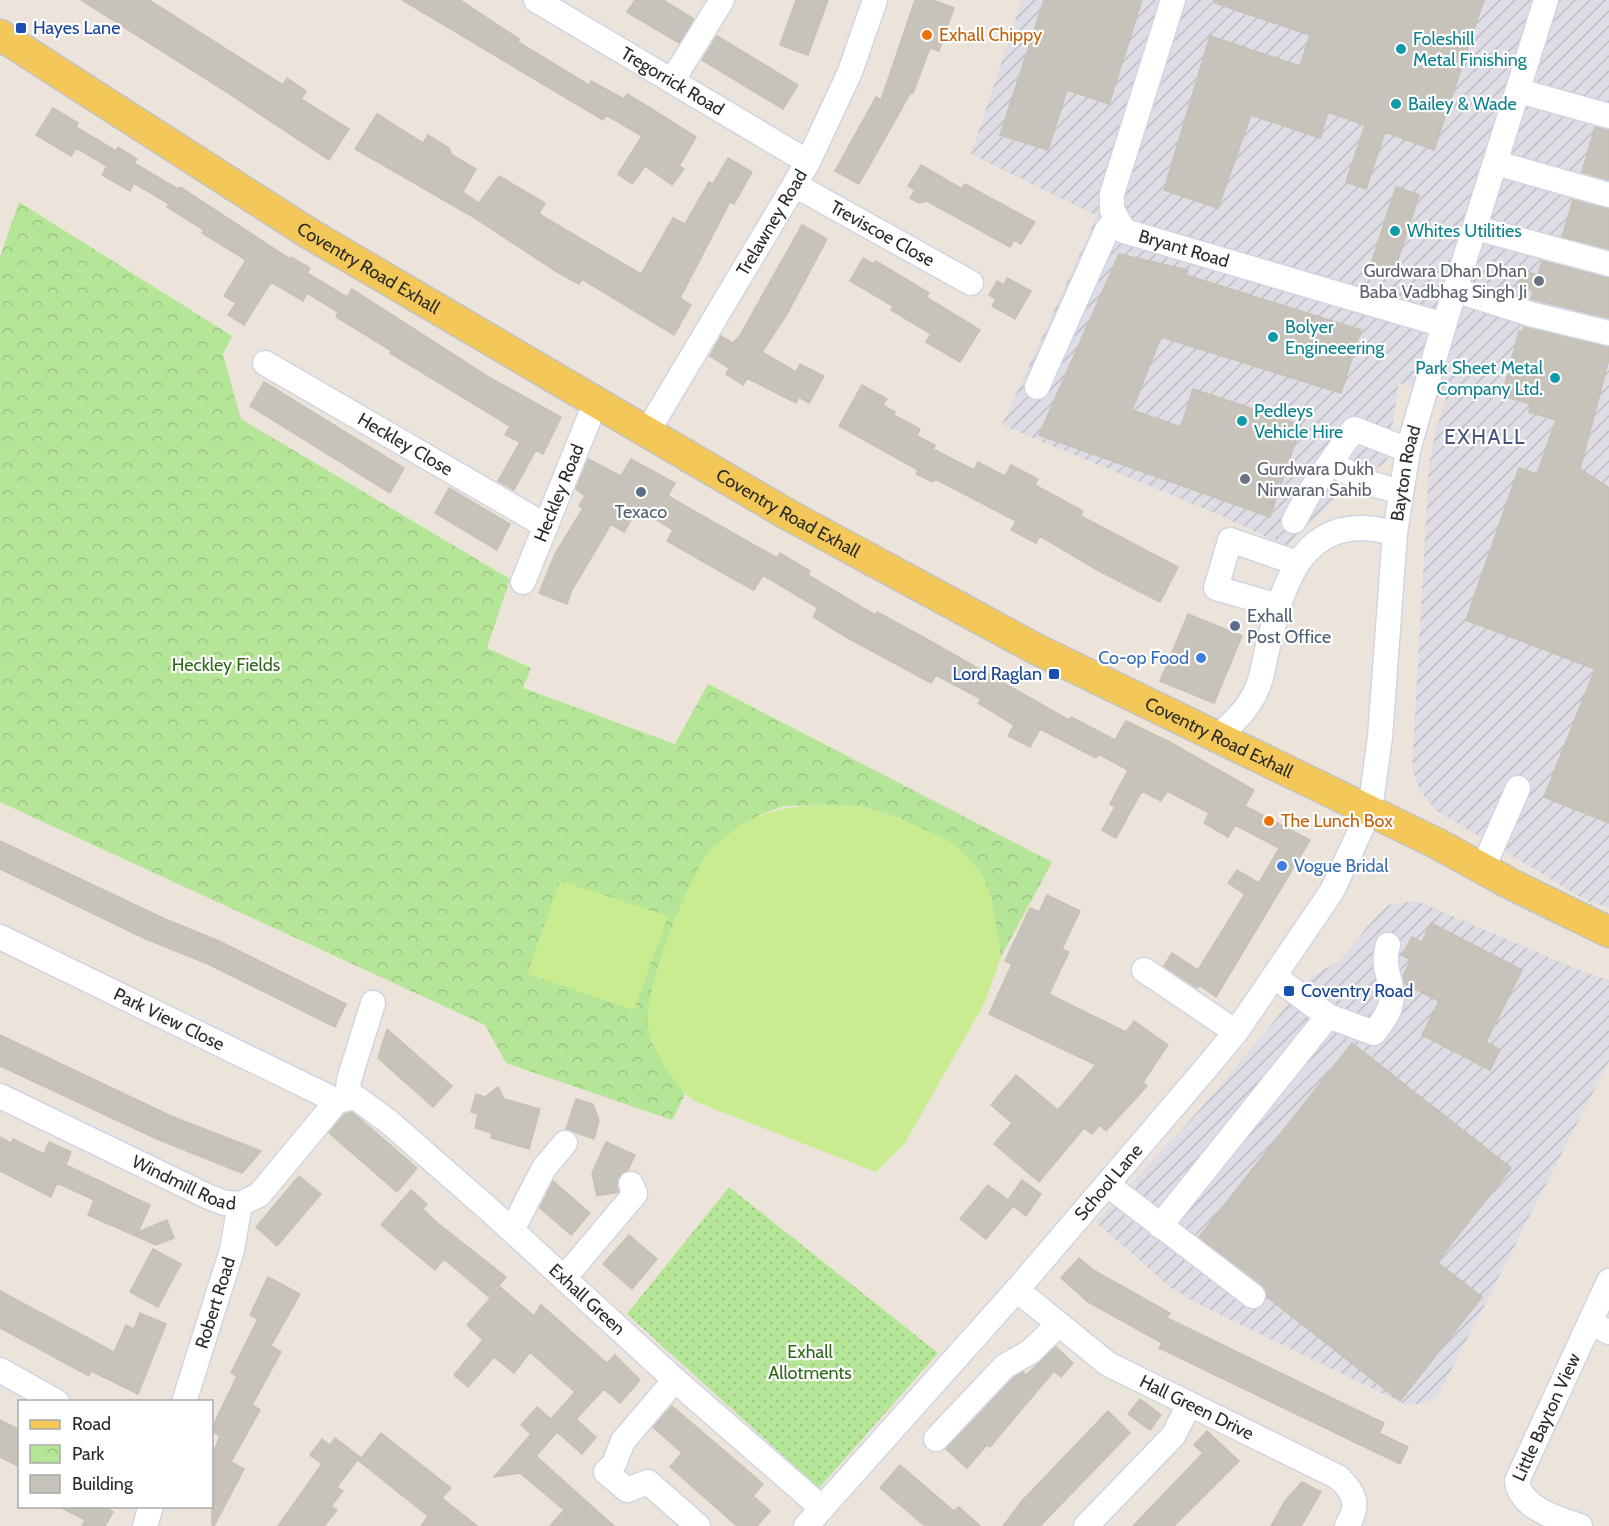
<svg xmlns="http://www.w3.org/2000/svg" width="1609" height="1526" font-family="Cabin,sans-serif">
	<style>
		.industrial { fill: url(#industrial-furrows) }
		.park { fill: url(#park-crowns) }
		.garden { fill: url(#garden-dots) }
		.pitch { fill: #caec91 }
		.building { fill: #c7c2ba; stroke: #c8c0b5; stroke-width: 1.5 }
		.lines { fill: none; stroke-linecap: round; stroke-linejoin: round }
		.minor-casing { stroke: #d0d5e3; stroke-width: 27 }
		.major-casing { stroke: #c3c3c3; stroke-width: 33 }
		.minor { stroke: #fff; stroke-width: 24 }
		.major { stroke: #f4c858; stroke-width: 30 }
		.transit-dot { fill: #1a4fb4; stroke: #fff; stroke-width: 2 }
		.food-dot { fill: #e8710a; stroke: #fff; stroke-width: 2 }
		.culture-dot { fill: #0f9aa8; stroke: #fff; stroke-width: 2 }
		.worship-dot { fill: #6b7280; stroke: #fff; stroke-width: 2 }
		.service-dot { fill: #5c6f8a; stroke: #fff; stroke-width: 2 }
		.shop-dot { fill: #3f7fe0; stroke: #fff; stroke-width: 2 }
		.labels { text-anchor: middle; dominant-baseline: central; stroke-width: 4.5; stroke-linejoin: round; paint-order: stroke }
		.transit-label { font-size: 18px; fill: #164399; stroke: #fff; text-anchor: start }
		.food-label { font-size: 18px; fill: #c56008; stroke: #fff; text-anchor: start }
		.culture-label { font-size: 18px; fill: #0d838f; stroke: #fff; text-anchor: start }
		.street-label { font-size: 18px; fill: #2a2a2a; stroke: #fff }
		.worship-label { font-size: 18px; fill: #5b616d; stroke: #fff; text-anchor: end }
		.service-label { font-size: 18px; fill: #4e5e75; stroke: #fff }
		.shop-label { font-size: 18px; fill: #366cbe; stroke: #fff; text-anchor: end }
		.park-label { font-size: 18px; fill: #2d6918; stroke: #fff }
		.quarter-label { font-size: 21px; letter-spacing: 1.5px; fill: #49547c; stroke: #fff }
	</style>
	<defs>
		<pattern id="industrial-furrows" width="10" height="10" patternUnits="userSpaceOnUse" patternTransform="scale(1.5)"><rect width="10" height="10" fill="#dedce4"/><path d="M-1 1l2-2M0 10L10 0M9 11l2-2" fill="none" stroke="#bfbdc4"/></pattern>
		<pattern id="park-crowns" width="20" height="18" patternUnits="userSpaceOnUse" patternTransform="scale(1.5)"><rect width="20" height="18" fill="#b5e596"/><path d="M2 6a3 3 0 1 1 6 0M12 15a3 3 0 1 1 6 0" fill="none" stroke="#9cc581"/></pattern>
		<pattern id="garden-dots" width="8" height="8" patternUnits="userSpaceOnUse" patternTransform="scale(1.5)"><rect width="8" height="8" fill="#b5e596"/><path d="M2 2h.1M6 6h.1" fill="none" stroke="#9cc581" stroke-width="1.8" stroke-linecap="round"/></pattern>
	</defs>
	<rect width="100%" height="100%" fill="#ece4db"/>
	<!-- industrial -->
	<path class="industrial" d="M1022,0H1609V907L1589,902L1437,811L1420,791L1412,769L1429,465L1435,434L1446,397L1399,383L1387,461L1340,494L1287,546L1210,511L1002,425L1097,216L971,154Z
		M1417,901L1584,972L1609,980V1061L1438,1396L1427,1403L1406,1405L1202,1306L1171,1288L1096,1222L1203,1106L1309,979L1344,957L1366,928L1388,905Z"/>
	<!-- park -->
	<path class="park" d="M19,202L232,336L223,354L241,419L510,579L487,648L531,668L523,688L675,744L708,684L1052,862L1001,957L991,897L900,818L859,806L831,805L784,806L759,815L681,907L649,1002L651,1041L685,1094L672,1120L506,1063L485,1025L0,802V257Z"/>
	<!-- garden -->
	<path class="garden" d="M729,1187L938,1353L819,1488L627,1314Z"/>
	<!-- pitch -->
	<path class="pitch" d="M832,805L858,806L899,818L948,840L964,853L982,874L991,897L1001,957L984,1004L905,1143L876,1172L694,1101C676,1088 649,1045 648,1024C646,984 683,894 703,860C710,848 729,834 740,826C770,807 798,806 832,805Z
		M560,881L668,916L634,1010L527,974Z"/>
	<!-- building -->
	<path class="building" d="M81,0H149L283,85L287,78L306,91L301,99L349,129L329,160L222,89Z
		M402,0H460L519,39L518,42L589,85L591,81L624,99L627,94L655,111L696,137L679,166L684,169L672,185L645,166L632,184L618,174L642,136L606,115L603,120Z
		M635,0H663L694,19L679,43L627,12Z
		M796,0H828L808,55L780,45Z
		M915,0H933L954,8L939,51L930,48L913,93L911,92L859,184L835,171L876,97L881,100Z
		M1044,0H1142L1109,104L1067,90L1048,150L1000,135Z
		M1215,0H1484L1434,150L1385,132L1366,189L1346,182L1365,125L1328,112L1320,138L1251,115L1218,208L1164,190L1210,36L1300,66L1310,35L1215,3Z
		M717,36L798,85L783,109L702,60Z
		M53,108L78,123L76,127L116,151L118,147L137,159L134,163L178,189L180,187L290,259L291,257L310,268L307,273L347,297L352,289L487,376L561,417L543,454L536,450L514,490L498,481L520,442L505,435L510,426L390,353L392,351L336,317L338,312L307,293L303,301L271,282L244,325L228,315L236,303L224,296L246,260L202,233L204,230L167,207L169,204L134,183L130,191L102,175L107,166L76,148L71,156L36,135Z
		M377,114L423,143L428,135L449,148L452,155L476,169L463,192L479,203L499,176L545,203L539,214L641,274L673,218L685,224L709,182L713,184L728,158L752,172L734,204L730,202L680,298L691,305L674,335L582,279L579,284L557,272L475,218L355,149Z
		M1595,127L1609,130V180L1582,172Z
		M921,165L962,189L965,184L1035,222L1021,244L1014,240L1010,247L927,201L919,203L910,198L915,190L908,186Z
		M1396,187L1419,195L1393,275L1370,267Z
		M1573,200L1609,209V249L1562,237Z
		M802,225L827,239L787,314L762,352L796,372L800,364L824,376L809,403L799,397L796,403L747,378L743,385L726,374L729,368L710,356L721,336L732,343L739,337Z
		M1119,254L1188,270L1186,275L1361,330L1341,393L1161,337L1132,410L1181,427L1193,389L1301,425L1270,517L1039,435Z
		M863,258L874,264L876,261L929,293L926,297L980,330L960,362L926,342L931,334L891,310L893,306L850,281Z
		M1542,261L1609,278V318L1531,299L1533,291L1518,287L1523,271L1538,275Z
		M1007,278L1031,291L1015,319L992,306L996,299L989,295L997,281L1004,285Z
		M1524,327L1609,347V359L1580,469L1609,488V823L1544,797L1595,669L1466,620L1519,468L1537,474L1556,420L1529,412L1531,404L1502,396L1519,331L1522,332Z
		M264,382L404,468L390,493L250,406Z
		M862,385L887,399L883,405L895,412L894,415L920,429L917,436L935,445L933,449L974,470L978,462L1005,476L1011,465L1038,479L1035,485L1083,511L1081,516L1178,567L1160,602L1099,571L1040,536L1036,543L1011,530L1016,521L935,479L933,482L916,474L918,470L839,426Z
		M588,459L621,476L631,459L675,483L668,496L777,558L780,553L810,571L808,575L875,615L877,612L916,633L1069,720L1071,717L1115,740L1126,721L1168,741L1254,790L1245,806L1310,840L1216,997L1199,985L1197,988L1164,966L1172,953L1198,970L1245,894L1228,883L1237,870L1259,883L1279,848L1235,825L1228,837L1204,823L1209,813L1167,791L1161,801L1142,791L1116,838L1102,830L1115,807L1110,804L1128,770L1098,754L1096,758L1040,729L1030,747L1008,736L1014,725L978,703L981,699L936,675L931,683L846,637L813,617L818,608L763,575L754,590L730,577L667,541L673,530L638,508L624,532L611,524L572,590L567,604L539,593L555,554L583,508L579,506L585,496L576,489Z
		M449,488L510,524L497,550L435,513Z
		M1188,614L1242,636L1214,703L1160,681Z
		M0,841L165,919L219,941L346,1004L335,1027L208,964L146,939L0,869Z
		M1047,895L1080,911L1062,949L1069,952L1049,994L1126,1032L1134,1021L1168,1045L1143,1082L1147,1086L1106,1131L1100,1125L1092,1134L1084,1128L1039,1182L994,1144L1012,1123L991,1105L1016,1075L1058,1110L1096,1065L989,1014L1012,964L1005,961L1030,908L1039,912Z
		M1431,923L1522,970L1486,1042L1500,1050L1490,1070L1422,1035L1439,1001L1405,984L1403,976L1411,960L1402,955L1412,937L1422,942Z
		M387,1029L452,1086L433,1107L378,1058Z
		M0,1035L171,1116L261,1151L242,1173L157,1139L0,1066Z
		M1352,1043L1511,1168L1437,1262L1482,1297L1400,1401L1267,1297L1262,1285L1199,1237Z
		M498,1087L504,1099L540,1109L529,1149L491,1138L492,1133L475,1128L478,1114L471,1112L476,1094L485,1097Z
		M576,1099L593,1104L599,1120L594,1139L566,1129Z
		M352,1112L417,1168L397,1192L329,1133L345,1114Z
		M0,1137L11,1143L13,1139L44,1154L49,1142L71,1152L66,1165L150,1205L138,1232L167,1220L174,1238L156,1245L88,1215L94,1200L57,1183L51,1197L0,1171Z
		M606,1142L635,1155L628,1170L620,1176L618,1192L597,1196L592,1173Z
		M299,1176L321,1194L277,1246L256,1227Z
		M1022,1180L1041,1194L1026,1216L1013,1206L986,1239L960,1219L988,1185L1008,1200Z
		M553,1181L590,1213L571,1235L540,1208Z
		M411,1190L427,1204L423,1209L435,1221L506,1277L489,1297L444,1259L435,1270L381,1225Z
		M629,1235L657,1259L632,1289L603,1264Z
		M153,1249L181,1264L158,1307L130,1292Z
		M1079,1258L1095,1271L1170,1313L1167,1318L1384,1423L1379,1433L1408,1447L1400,1464L1159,1348L1162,1343L1088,1302L1061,1278Z
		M268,1277L300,1294L271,1346L281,1352L252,1405L260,1410L231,1462L244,1469L214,1526H212V1456L220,1436L212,1431V1428L237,1376L231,1373L258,1319L250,1315Z
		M500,1287L534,1316L541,1305L607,1363L615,1355L640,1380L620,1403L604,1389L576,1419L596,1437L582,1454L557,1432L536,1456L614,1526H550L564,1510L520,1473L494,1477L531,1434L521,1425L537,1407L551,1419L575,1392L530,1352L514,1373L494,1357L468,1387L454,1375L483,1340L467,1325Z
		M0,1291L114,1352L126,1325L134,1329L140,1313L166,1324L138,1394L91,1371L89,1376L0,1328Z
		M1056,1347L1073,1363L1061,1377L1054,1371L990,1447L987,1445L967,1468L946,1449L1014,1377L1023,1372L1026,1375Z
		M1140,1399L1161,1415L1150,1430L1128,1414Z
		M672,1406L763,1484L753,1496L770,1511L757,1526H737L670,1467L682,1453L653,1427Z
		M1108,1411L1130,1433L1040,1526H1003L1021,1502Z
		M0,1420L20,1430V1467L0,1457Z
		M1207,1431L1239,1461L1174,1526H1133L1203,1453L1194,1445Z
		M381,1433L451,1488L442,1498L477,1526H421L428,1516L359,1461Z
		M335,1438L360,1457L337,1487L343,1491L331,1506L337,1510L324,1526H278L322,1464L310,1455L322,1439L330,1445Z
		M900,1465L954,1511L959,1507L980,1526H925L880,1488Z
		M1302,1482L1321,1492L1301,1526H1271L1285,1501Z
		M58,1506H103L113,1512L105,1526H82L85,1520Z"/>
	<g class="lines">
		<defs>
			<g id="minor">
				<path id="s1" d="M536,0L808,162"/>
				<path id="s2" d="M1173,0L1112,194V210L1124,231L1444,325"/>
				<path d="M672,81L722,0"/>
				<path d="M1519,91L1609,116"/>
				<path d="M1496,163L1609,195"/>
				<path id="s3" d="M795,185L971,283"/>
				<path d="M1476,228L1609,264"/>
				<path d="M1455,290L1530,314L1609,333"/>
				<path id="s4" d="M265,363L546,526"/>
				<path d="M1037,387L1107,230L1117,219"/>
				<path id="s5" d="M646,434L808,162L850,72L875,0"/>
				<path d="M1330,463L1354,429L1408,450"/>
				<path d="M1294,521L1308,495L1330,463L1369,483L1401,492"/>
				<path id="s6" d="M523,582L595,404"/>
				<path d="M1278,606L1216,588L1230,540L1297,563"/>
				<path d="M1218,736C1233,723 1248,709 1256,691C1263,677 1264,660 1268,646C1281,595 1296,527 1363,528C1374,528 1385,531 1395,533"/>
				<path d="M1483,868L1518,788"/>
				<path id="s7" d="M0,937L337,1101"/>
				<path d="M1144,970L1236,1032"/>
				<path d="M1328,1016L1374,1033C1381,1024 1389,1014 1391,1003C1395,982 1380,969 1388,945"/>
				<path id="s8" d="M0,1096L209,1197L225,1203L240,1204L259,1195L337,1101L355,1097L389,1122L494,1214L675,1380L822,1508"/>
				<path d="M347,1097L349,1080L373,1003"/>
				<path d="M1108,1185L1253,1296"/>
				<path d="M1160,1226L1328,1016L1275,977"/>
				<path d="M512,1230L544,1168L565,1143"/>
				<path d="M564,1278L635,1194L631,1184"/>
				<path id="s9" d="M1017,1290L1108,1364L1338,1477C1355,1493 1360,1505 1347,1526"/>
				<path d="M1590,1323L1609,1332"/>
				<path d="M0,1370L57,1402"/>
				<path d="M675,1380L623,1441L614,1464L606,1472L627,1490L648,1482L698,1526"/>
				<path id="s10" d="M184,1402L232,1250L240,1204"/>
				<path d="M936,1439L1005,1366L1030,1352L1058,1325"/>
				<path d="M145,1526L151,1506"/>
				<path id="s11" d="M806,1526L1021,1285L1207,1067L1236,1032L1332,891L1370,810L1380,737L1395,533L1408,450L1444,325L1546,0"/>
				<path d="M1086,1526L1173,1436L1189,1405"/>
				<path id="s12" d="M1580,1526C1558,1519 1520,1508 1517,1481L1609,1281"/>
			</g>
			<g id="major">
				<path id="s13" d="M0,35L310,234L785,513L1036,649L1436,843L1511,884L1609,932"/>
			</g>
		</defs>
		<!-- minor casing -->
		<use href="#minor" class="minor-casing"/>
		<!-- major casing -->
		<use href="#major" class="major-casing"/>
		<!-- minor -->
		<use href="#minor" class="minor"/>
		<!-- major -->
		<use href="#major" class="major"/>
	</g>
	<!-- markers -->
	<g class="transit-dot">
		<rect x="15" y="22" width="12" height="12" rx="3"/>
		<rect x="1048" y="668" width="12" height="12" rx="3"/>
		<rect x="1283" y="985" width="12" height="12" rx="3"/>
	</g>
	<g class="food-dot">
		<circle cx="927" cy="35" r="6"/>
		<circle cx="1269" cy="821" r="6"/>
	</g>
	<g class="culture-dot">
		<circle cx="1401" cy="49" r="6"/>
		<circle cx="1396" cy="104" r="6"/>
		<circle cx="1395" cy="231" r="6"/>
		<circle cx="1273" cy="337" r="6"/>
		<circle cx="1555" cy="378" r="6"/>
		<circle cx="1242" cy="421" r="6"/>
	</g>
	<g class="worship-dot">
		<circle cx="1539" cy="281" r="6"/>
		<circle cx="1245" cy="479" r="6"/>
	</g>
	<g class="service-dot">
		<circle cx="641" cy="492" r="6"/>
		<circle cx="1235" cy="626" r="6"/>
	</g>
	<g class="shop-dot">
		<circle cx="1201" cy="658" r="6"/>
		<circle cx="1282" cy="866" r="6"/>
	</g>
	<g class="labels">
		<!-- transit labels -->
		<g class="transit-label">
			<text x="33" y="28">Hayes Lane</text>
			<text x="1042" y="674" text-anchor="end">Lord Raglan</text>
			<text x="1301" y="991">Coventry Road</text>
		</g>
		<!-- food labels -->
		<g class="food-label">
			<text x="939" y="35">Exhall Chippy</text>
			<text x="1281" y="821">The Lunch Box</text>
		</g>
		<!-- culture labels -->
		<g class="culture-label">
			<text x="1413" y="39">Foleshill<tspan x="1413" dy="21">Metal Finishing</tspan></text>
			<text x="1408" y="104">Bailey &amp; Wade</text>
			<text x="1407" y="231">Whites Utilities</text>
			<text x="1285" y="327">Bolyer<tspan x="1285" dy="21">Engineeering</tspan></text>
			<text x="1543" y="368" text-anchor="end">Park Sheet Metal<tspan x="1543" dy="21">Company Ltd.</tspan></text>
			<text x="1254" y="411">Pedleys<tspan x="1254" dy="21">Vehicle Hire</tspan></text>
		</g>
		<!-- street labels -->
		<g class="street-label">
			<text stroke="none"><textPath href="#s1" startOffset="159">Tregorrick Road</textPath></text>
			<text stroke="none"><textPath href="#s5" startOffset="246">Trelawney Road</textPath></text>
			<text stroke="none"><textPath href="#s3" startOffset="100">Treviscoe Close</textPath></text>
			<text stroke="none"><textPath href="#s2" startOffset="306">Bryant Road</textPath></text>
			<text stroke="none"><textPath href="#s13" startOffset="436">Coventry Road Exhall</textPath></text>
			<text stroke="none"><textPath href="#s4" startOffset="162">Heckley Close</textPath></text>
			<text stroke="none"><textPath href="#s11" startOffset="1254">Bayton Road</textPath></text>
			<text stroke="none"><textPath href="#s6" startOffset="96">Heckley Road</textPath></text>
			<text stroke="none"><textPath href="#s13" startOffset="922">Coventry Road Exhall</textPath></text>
			<text stroke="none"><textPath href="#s13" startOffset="1408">Coventry Road Exhall</textPath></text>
			<text stroke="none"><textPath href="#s7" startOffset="188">Park View Close</textPath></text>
			<text stroke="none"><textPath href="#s8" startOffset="204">Windmill Road</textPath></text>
			<text stroke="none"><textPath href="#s11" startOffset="458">School Lane</textPath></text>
			<text stroke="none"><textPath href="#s8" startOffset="734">Exhall Green</textPath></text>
			<text stroke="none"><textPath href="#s10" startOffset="104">Robert Road</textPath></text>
			<text stroke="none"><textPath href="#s9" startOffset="216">Hall Green Drive</textPath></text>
			<text stroke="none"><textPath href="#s12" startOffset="152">Little Bayton View</textPath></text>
		</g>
		<!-- worship labels -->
		<g class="worship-label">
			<text x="1527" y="271">Gurdwara Dhan Dhan<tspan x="1527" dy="21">Baba Vadbhag Singh Ji</tspan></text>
			<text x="1257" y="469" text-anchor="start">Gurdwara Dukh<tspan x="1257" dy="21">Nirwaran Sahib</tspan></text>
		</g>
		<!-- service labels -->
		<g class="service-label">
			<text x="641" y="512">Texaco</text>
			<text x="1247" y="616" text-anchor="start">Exhall<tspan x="1247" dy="21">Post Office</tspan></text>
		</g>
		<!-- shop labels -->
		<g class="shop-label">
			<text x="1189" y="658">Co-op Food</text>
			<text x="1294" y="866" text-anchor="start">Vogue Bridal</text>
		</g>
		<!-- park labels -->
		<g class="park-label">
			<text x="226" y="665">Heckley Fields</text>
			<text x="810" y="1352">Exhall<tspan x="810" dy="21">Allotments</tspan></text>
		</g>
		<!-- quarter labels -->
		<g class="quarter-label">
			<text x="1485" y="436">EXHALL</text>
		</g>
	</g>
	<!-- legend -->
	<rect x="18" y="1400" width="195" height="108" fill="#ffffff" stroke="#aaaaaa" stroke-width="1.5"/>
	<rect x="30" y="1420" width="30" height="9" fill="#f4c858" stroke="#aaaaaa" stroke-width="1.5"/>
	<text x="72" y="1430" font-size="18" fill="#2a2a2a">Road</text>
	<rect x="30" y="1445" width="30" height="18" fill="url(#park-crowns)" stroke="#aaaaaa" stroke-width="1.5"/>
	<text x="72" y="1460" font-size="18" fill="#2a2a2a">Park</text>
	<rect x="30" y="1475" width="30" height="18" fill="#c7c2ba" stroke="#aaaaaa" stroke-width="1.5"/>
	<text x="72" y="1490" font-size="18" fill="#2a2a2a">Building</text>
</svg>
